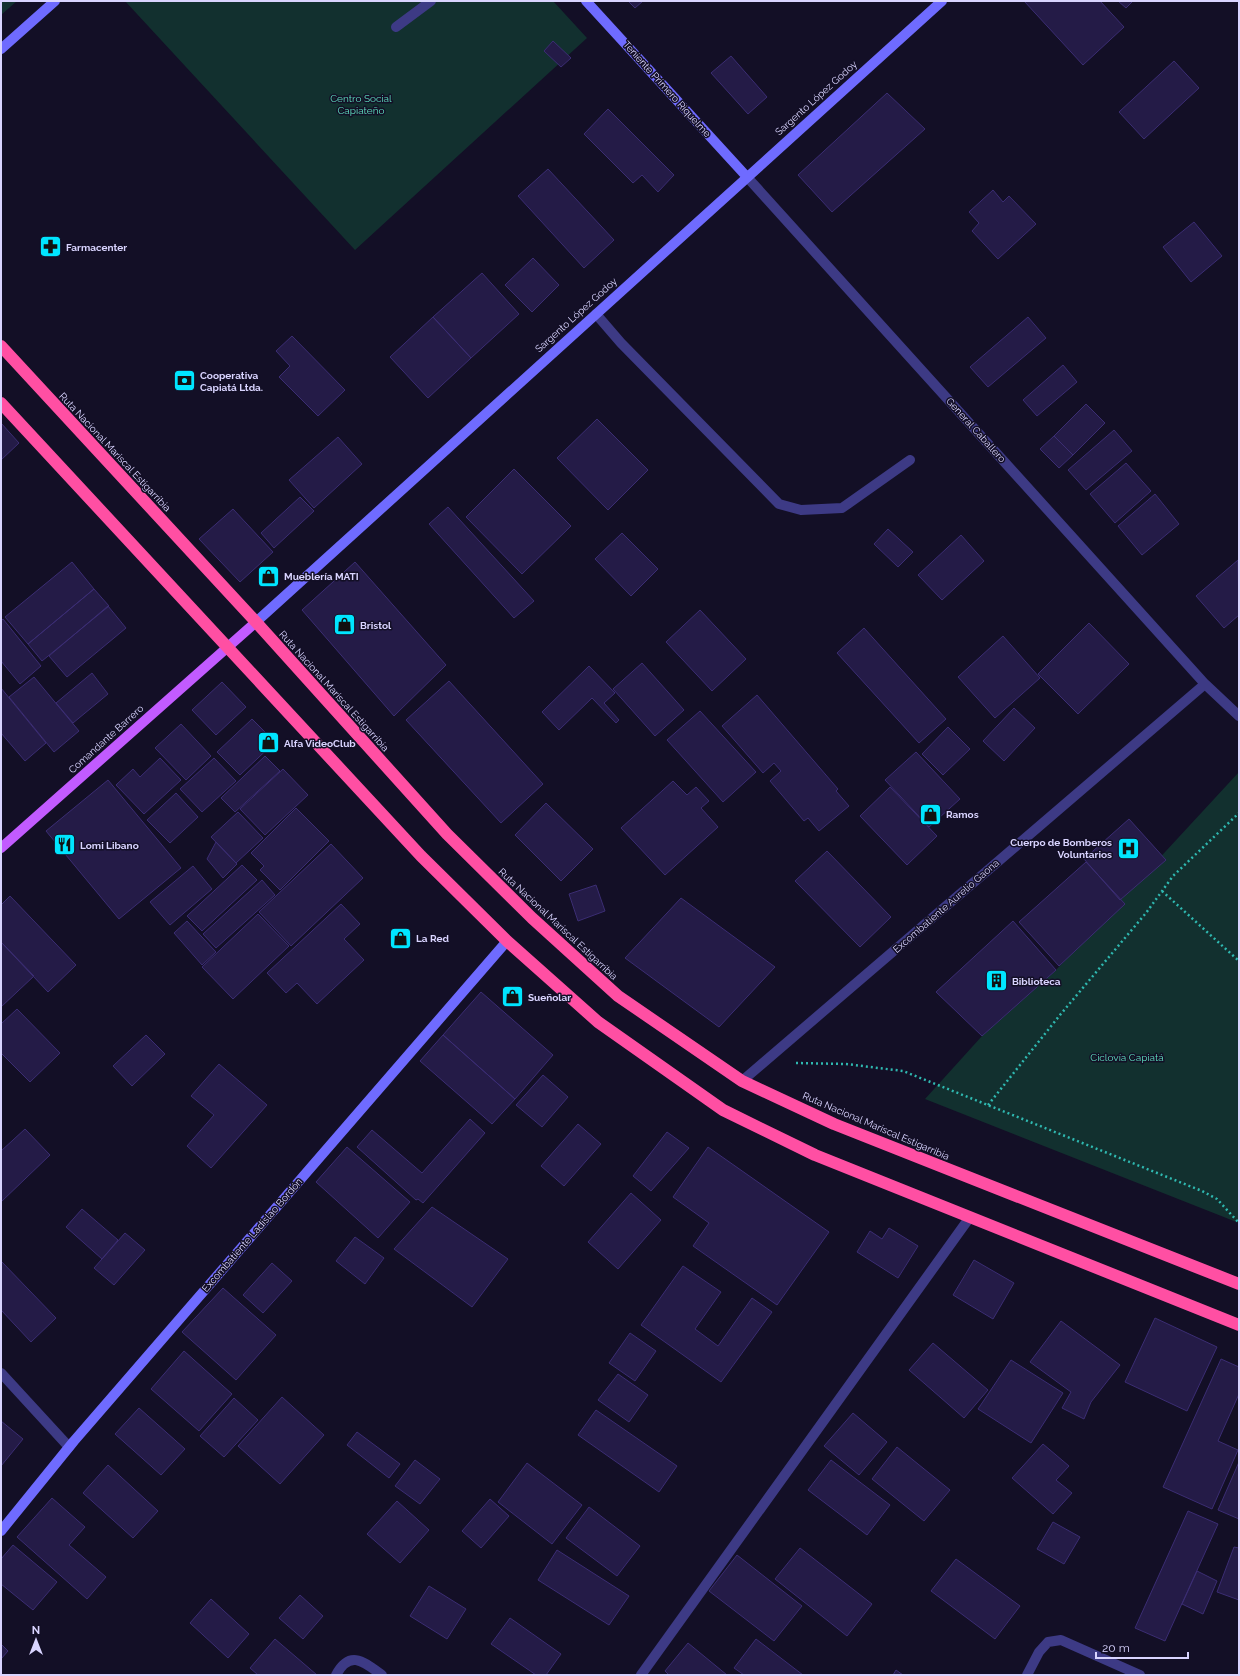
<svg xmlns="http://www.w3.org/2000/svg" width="1240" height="1676" font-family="Raleway,sans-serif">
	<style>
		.green { fill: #12302f }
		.building { fill: #241b47; stroke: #3b2d73 }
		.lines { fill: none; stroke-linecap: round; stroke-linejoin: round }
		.path { stroke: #2fb8b0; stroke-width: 2.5; stroke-dasharray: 2 3; stroke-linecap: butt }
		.lane { stroke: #3d3a85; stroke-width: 10 }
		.street { stroke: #3d3a85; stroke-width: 10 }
		.secondary { stroke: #6f6bff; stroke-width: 10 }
		.primary { stroke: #c25bff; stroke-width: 10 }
		.highway { stroke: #ff4fa3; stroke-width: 12 }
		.labels { text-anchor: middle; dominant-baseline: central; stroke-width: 3; stroke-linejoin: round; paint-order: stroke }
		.street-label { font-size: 10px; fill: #d9d4ff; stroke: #130f26 }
		.park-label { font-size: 10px; fill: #5fe0c0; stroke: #130f26 }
		.poi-label { font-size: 10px; font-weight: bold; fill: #d9d4ff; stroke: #130f26; text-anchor: start }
	</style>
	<rect width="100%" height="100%" fill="#130f26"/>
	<!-- green -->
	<path class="green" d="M1,1H17L1,15Z
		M125,1H553L587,38L355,250Z
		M1239,772V1223L925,1099L982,1036L1056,970Z"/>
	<!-- building -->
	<path class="building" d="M628,1H643L635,8Z
		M1024,1H1100L1124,27L1083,65Z
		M1118,1H1133L1126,8Z
		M553,41L571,58L561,67L544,51Z
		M731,56L767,97L748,114L711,73Z
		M1174,61L1199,88L1144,139L1119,112Z
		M887,93L925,129L832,212L798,175Z
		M608,109L674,175L658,192L642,175L633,183L584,134Z
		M548,169L614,240L584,268L518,196Z
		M993,190L1003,202L1009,196L1036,224L998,259L972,231L979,223L969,212Z
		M1194,222L1222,256L1191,282L1163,247Z
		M533,258L559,285L532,312L505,285Z
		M482,273L519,314L471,358L433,317Z
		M433,317L471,358L428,398L390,357Z
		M1028,317L1046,338L988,387L970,367Z
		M292,336L345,390L318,416L279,377L290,366L276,351Z
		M1063,365L1077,382L1037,416L1023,400Z
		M1086,404L1105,423L1073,455L1054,436Z
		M597,419L648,470L608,510L557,458Z
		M1,423L19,443L1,460Z
		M1114,430L1132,451L1086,490L1068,470Z
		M1054,436L1073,455L1059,468L1040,449Z
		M338,437L362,464L314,508L289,480Z
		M1126,463L1151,491L1115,523L1090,494Z
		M514,469L571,526L522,574L466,517Z
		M1155,494L1179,524L1142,555L1118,526Z
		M300,497L314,511L274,548L261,533Z
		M448,507L534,601L514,618L429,524Z
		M233,509L273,552L240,582L199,539Z
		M888,529L913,552L898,567L874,544Z
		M622,533L658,569L631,596L595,559Z
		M961,535L984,561L942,600L918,575Z
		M1238,560L1239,615L1224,628L1196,596Z
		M72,562L94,589L28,644L5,617Z
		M355,562L446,665L394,716L302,610Z
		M94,589L109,606L42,661L28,644Z
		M108,606L126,628L67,677L49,656Z
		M700,610L746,659L712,691L666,642Z
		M3,619L41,666L20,684L1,661V621Z
		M1089,623L1129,664L1078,714L1038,674Z
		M864,628L946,719L919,743L837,653Z
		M1003,636L1040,678L995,718L958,677Z
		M642,663L684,710L655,736L613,689Z
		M589,666L615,693L604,703L619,720L616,723L592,698L559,730L542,712Z
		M92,673L108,694L73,723L56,703Z
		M34,677L79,731L54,752L9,697Z
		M449,681L543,784L501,823L406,720Z
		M222,682L246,707L216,735L192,710Z
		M1,688L46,743L25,761L1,733Z
		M757,695L838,789L836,791L849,806L819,831L808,818L804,821L770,781L781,771L774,763L763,773L722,726Z
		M1014,708L1035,728L1004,761L983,741Z
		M700,711L756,772L723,802L667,740Z
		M252,719L275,742L240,775L217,752Z
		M181,724L211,756L186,780L155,748Z
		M948,727L970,749L943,775L922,754Z
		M916,752L960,799L929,827L885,780Z
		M265,756L280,771L235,812L221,798Z
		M160,758L181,780L144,814L116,785L133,769L140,777Z
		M214,758L236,781L202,812L180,789Z
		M283,769L308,795L265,835L240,809Z
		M108,780L181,868L119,919L46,831Z
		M673,781L687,795L696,787L709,801L701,808L718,827L665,875L621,828Z
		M890,787L937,836L907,865L860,816Z
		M176,793L198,817L170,843L147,820Z
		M546,803L593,849L561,881L515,835Z
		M296,808L329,841L280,890L260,870L264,866L251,853Z
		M238,812L263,838L236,863L211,837Z
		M1129,819L1166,860L1120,900L1084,859Z
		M216,842L237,864L223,878L207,859Z
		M331,844L363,878L291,946L259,912Z
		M827,851L891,917L860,947L795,881Z
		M1086,862L1125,904L1059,966L1019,922Z
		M242,865L257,880L202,931L187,916Z
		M193,866L212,889L170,925L150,902Z
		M262,880L275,895L216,948L203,934Z
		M596,885L605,911L578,921L569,894Z
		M10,896L76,965L48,992L1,942V905Z
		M681,898L775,967L719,1027L625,958Z
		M341,904L360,924L344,939L364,960L317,1004L297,983L286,993L267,973Z
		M258,914L289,946L233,999L202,967Z
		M187,921L216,952L202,965L174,933Z
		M1013,921L1056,970L982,1036L936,992Z
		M1,942L34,976L1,1007Z
		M481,992L553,1055L515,1099L443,1035Z
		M17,1009L60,1053L30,1082L1,1053V1024Z
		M146,1035L165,1054L132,1086L113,1066Z
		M443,1035L515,1099L492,1124L420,1061Z
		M219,1064L267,1105L211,1168L187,1146L214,1115L191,1096Z
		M543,1075L568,1097L542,1127L516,1105Z
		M470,1119L485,1133L423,1203L418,1199L416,1200L357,1147L372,1130L422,1173Z
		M578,1124L601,1144L564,1186L541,1166Z
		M25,1129L50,1155L1,1202V1151Z
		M667,1132L689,1148L651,1191L633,1176Z
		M347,1147L410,1202L378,1238L316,1182Z
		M708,1147L829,1232L777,1305L693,1246L709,1223L673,1197Z
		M631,1193L661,1220L618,1269L588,1242Z
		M432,1207L508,1259L472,1307L394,1249Z
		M82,1209L118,1240L102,1259L66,1227Z
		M889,1228L918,1246L898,1278L857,1252L870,1231L882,1239Z
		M125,1233L145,1250L114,1285L94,1268Z
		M355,1237L384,1258L365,1284L336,1261Z
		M974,1260L1014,1283L993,1319L953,1295Z
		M1,1261L56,1318L31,1342L1,1310Z
		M272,1263L292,1281L263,1313L243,1295Z
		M683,1266L721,1292L695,1329L718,1346L752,1298L772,1312L721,1382L641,1325Z
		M223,1288L276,1335L236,1380L182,1332Z
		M1155,1318L1217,1347L1187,1411L1125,1382Z
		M1061,1321L1120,1365L1091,1402L1084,1419L1062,1408L1071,1392L1030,1362Z
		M630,1333L656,1351L635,1381L609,1363Z
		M933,1343L988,1390L964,1418L909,1370Z
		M184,1351L232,1394L199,1431L151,1389Z
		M1221,1359L1239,1367V1394L1218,1441L1238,1450L1212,1509L1163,1487Z
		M1011,1360L1063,1393L1031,1443L978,1409Z
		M618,1374L648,1395L629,1422L598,1400Z
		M282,1397L324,1435L280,1484L238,1446Z
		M234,1398L258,1420L224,1457L200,1436Z
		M139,1408L185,1449L161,1475L115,1434Z
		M596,1410L677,1466L659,1492L578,1435Z
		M853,1413L887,1442L859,1475L824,1446Z
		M1,1421L23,1439L1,1466Z
		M357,1432L400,1464L389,1478L347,1445Z
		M1043,1444L1069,1466L1056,1480L1072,1493L1053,1514L1012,1478Z
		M897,1447L950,1490L924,1521L872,1479Z
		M415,1460L440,1479L420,1504L395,1486Z
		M831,1460L890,1505L867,1535L808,1490Z
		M1239,1462V1519L1218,1510Z
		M527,1463L582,1505L552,1544L498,1502Z
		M108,1465L158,1511L133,1538L83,1493Z
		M52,1498L85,1527L69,1545L106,1577L87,1599L17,1537Z
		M490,1499L509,1516L481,1548L462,1531Z
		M397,1501L429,1530L400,1563L367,1534Z
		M589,1507L640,1546L617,1576L566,1538Z
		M1188,1511L1218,1524L1165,1641L1135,1628Z
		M1053,1522L1080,1537L1064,1564L1037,1549Z
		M13,1545L57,1582L33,1610L1,1584V1559Z
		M1234,1547L1239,1548V1600L1217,1592Z
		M800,1548L872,1604L847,1636L775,1579Z
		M557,1550L629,1596L609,1625L538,1580Z
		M737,1555L802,1606L774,1641L709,1591Z
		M956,1559L1020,1606L995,1639L931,1591Z
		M1197,1571L1217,1581L1203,1614L1182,1604Z
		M429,1586L466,1609L447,1639L410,1616Z
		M300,1595L323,1616L303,1639L279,1618Z
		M211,1599L249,1634L228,1658L190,1623Z
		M510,1618L561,1654L546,1675H536L491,1644Z
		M275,1639L317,1675H258L250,1668Z
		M756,1639L803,1675H744L734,1668Z
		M688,1643L727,1675H669L665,1671Z
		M1,1644L8,1651L1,1659Z
		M896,1670L903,1675H893Z"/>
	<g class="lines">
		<!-- path -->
		<path class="path" d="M1162,891L1239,961
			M796,1063L846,1064L903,1071L1202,1191L1217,1199L1239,1223
			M988,1105L1060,1015L1146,913L1173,876L1239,813"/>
		<!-- lane -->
		<path class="lane" d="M396,27L431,1
			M596,314L621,343L779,504L801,510L842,508L910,460"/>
		<!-- street -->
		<path class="street" d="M747,177L1205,684L1239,716
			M742,1081L1205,684
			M1,1373L69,1447
			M336,1675C350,1649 364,1662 382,1675
			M641,1675L970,1217
			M1027,1675L1039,1652L1048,1642L1061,1640L1140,1675"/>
		<!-- secondary -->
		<path class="secondary" d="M586,1L747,177
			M1,49L55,1
			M256,622L942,1
			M1,1531L74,1441L507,941"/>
		<!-- primary -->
		<path class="primary" d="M1,848L256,622"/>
		<!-- highway -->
		<path class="highway" d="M1,346L256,622L447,834L532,918L618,996L742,1081L834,1124L1239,1284
			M1,403L421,856L507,941L598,1022L723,1110L815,1155L1239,1325"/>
	</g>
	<!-- icons -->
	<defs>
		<symbol id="pharmacy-square" viewBox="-11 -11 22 22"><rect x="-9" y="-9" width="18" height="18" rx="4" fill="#00e5ff" stroke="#130f26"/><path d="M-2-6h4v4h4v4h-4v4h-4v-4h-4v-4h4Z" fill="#111"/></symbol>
		<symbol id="bank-square" viewBox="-11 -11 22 22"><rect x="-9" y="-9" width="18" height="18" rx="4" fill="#00e5ff" stroke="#130f26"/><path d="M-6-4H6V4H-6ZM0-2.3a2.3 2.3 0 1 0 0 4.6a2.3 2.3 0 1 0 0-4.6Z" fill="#111"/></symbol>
		<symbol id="shop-square" viewBox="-11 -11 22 22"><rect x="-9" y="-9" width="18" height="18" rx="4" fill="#00e5ff" stroke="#130f26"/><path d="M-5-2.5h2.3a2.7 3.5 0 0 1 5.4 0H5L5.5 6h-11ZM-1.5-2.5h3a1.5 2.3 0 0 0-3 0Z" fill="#111"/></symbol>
		<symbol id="restaurant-square" viewBox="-11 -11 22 22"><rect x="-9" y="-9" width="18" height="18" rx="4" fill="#00e5ff" stroke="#130f26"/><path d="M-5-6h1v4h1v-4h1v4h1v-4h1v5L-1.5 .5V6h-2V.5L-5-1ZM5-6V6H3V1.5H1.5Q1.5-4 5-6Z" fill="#111"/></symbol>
		<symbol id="hospital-square" viewBox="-11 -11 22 22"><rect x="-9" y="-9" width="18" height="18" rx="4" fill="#00e5ff" stroke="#130f26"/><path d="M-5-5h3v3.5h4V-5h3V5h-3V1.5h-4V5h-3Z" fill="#111"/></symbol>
		<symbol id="building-square" viewBox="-11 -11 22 22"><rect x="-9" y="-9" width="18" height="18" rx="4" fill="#00e5ff" stroke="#130f26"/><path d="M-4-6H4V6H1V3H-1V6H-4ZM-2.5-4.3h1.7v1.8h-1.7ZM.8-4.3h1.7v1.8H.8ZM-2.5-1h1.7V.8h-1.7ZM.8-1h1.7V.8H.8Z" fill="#111"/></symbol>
	</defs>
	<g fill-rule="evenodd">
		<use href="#pharmacy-square" x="38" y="234" width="25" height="25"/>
		<use href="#bank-square" x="172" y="368" width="25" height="25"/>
		<use href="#shop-square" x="256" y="564" width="25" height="25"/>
		<use href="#shop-square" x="332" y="612" width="25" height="25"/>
		<use href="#shop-square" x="256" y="730" width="25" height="25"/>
		<use href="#shop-square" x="918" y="802" width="25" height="25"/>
		<use href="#restaurant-square" x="52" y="832" width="25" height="25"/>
		<use href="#hospital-square" x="1116" y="836" width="25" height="25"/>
		<use href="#shop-square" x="388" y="926" width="25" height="25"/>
		<use href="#building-square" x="984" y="968" width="25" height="25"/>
		<use href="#shop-square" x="500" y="984" width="25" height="25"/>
	</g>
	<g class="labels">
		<!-- street labels -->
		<g class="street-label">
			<text transform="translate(667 89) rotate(48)">Teniente Primero Riquelme</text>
			<text transform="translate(816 98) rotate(-42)">Sargento López Godoy</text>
			<text transform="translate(576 315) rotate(-42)">Sargento López Godoy</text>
			<text transform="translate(976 430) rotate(48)">General Caballero</text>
			<text transform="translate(115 452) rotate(47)">Ruta Nacional Mariscal Estigarribia</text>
			<text transform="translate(334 691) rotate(48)">Ruta Nacional Mariscal Estigarribia</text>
			<text transform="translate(106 739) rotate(-42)">Comandante Barrero</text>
			<text transform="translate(946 906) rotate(-41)">Excombatiente Aurelio Gaona</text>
			<text transform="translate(558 924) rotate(43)">Ruta Nacional Mariscal Estigarribia</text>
			<text transform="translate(876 1126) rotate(23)">Ruta Nacional Mariscal Estigarribia</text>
			<text transform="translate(252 1235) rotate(-49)">Excombatiente Ladislao Bordón</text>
		</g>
		<!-- park labels -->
		<g class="park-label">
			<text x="361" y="98">Centro Social<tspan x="361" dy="12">Capiateño</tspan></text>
			<text x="1127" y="1057">Ciclovía Capiatá</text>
		</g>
		<!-- poi labels -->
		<g class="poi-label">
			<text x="66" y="247">Farmacenter</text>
			<text x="200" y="375">Cooperativa<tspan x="200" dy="12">Capiatá Ltda.</tspan></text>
			<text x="284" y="576">Mueblería MATI</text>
			<text x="360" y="625">Bristol</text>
			<text x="284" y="743">Alfa VideoClub</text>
			<text x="946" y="814">Ramos</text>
			<text x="1112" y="842" text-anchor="end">Cuerpo de Bomberos<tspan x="1112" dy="12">Voluntarios</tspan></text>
			<text x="80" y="845">Lomi Libano</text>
			<text x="416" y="938">La Red</text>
			<text x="1012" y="981">Biblioteca</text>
			<text x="528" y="997">Sueñolar</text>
		</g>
	</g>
	<!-- border -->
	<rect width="1240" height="1676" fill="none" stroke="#d9d4ff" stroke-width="4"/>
	<!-- north arrow -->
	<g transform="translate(36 1640)" stroke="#130f26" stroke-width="3" paint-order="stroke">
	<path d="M0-3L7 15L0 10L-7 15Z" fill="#d9d4ff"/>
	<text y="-6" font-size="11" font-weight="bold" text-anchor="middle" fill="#d9d4ff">N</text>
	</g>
	<!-- scale -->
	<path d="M1096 1652v6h92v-6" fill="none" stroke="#d9d4ff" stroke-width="2"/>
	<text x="1102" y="1652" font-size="12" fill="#d9d4ff" stroke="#130f26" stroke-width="3" paint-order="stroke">20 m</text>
</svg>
